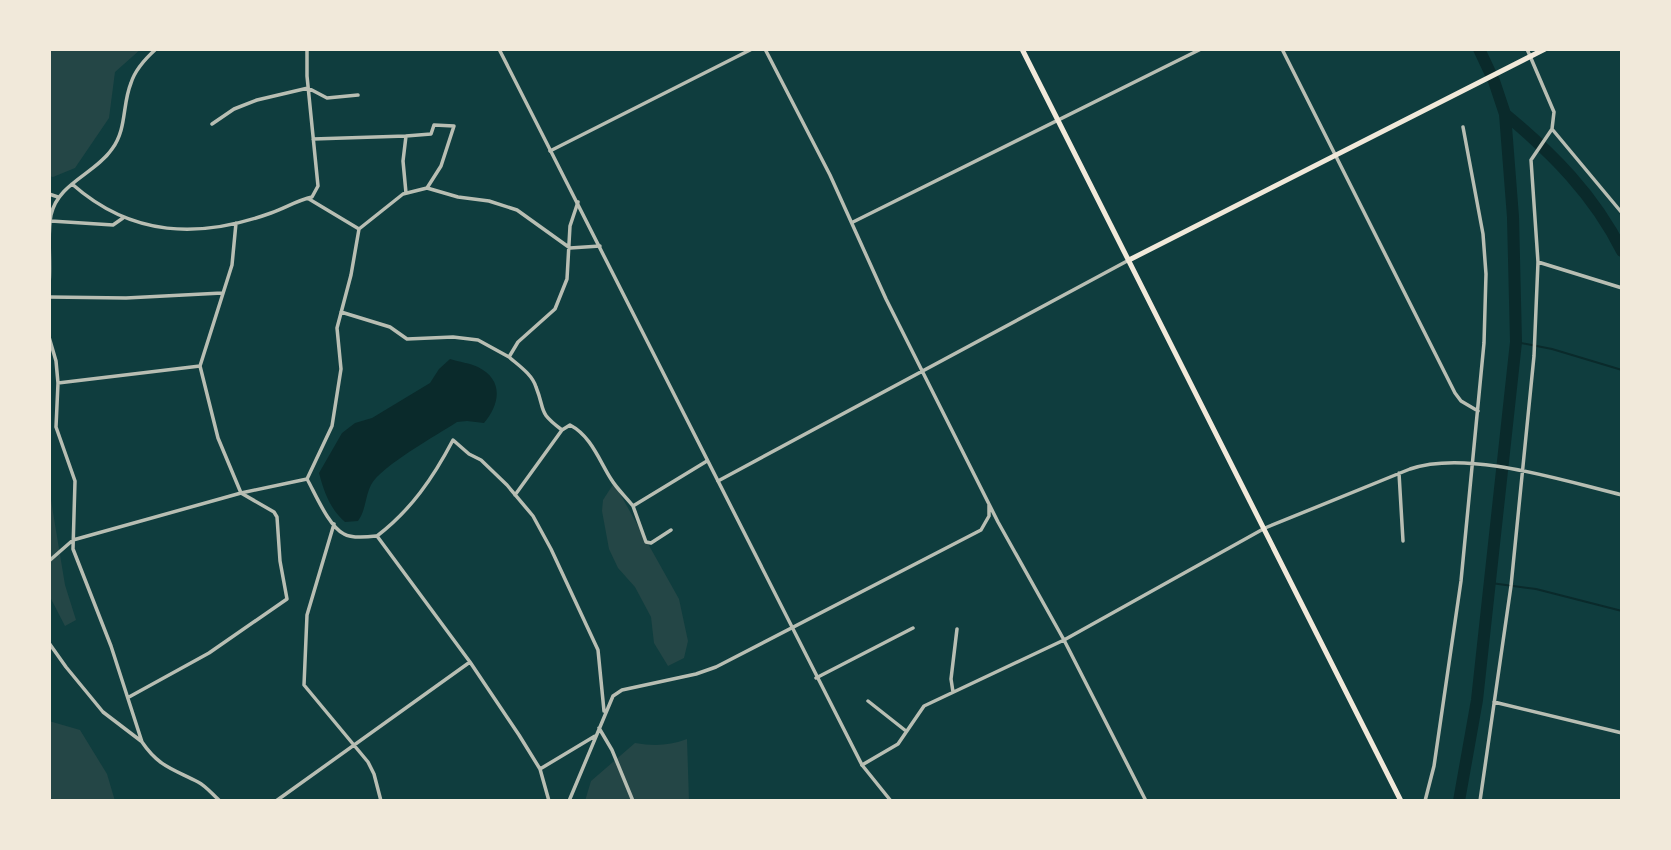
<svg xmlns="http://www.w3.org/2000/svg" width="1671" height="850" font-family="'Titillium Web',sans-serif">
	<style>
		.green { fill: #244646 }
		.water { fill: #0a2a2b }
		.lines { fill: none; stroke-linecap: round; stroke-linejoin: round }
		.stream { stroke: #0a2a2b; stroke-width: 2 }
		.river { stroke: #0a2a2b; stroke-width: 12 }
		.minor { stroke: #b8beb3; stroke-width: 3.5 }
		.tertiary { stroke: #b8beb3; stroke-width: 3.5 }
		.primary { stroke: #f1e9da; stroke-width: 5 }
	</style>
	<rect width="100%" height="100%" fill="#0f3d3e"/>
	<!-- green -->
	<path class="green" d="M49,49H141L115,72L109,118L75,168L53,177L49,176Z
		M614,483L679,599L688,641L684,658L668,666L654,643L651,617L635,587L618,568L609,549L602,511L603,500Z
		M49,488L65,585L76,620L65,626L49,595Z
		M49,721L80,730L107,774L115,801H49Z
		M687,739L689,801H585L591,781L635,743C653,746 669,746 687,739Z"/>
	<!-- water -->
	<path class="water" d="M450,359C459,362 470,363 478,367C504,380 500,404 484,423L467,421L457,422C437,435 381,466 371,485C365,497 366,510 358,521L345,522C330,509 324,492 319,473L342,433L355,423L372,418L430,383L439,369Z"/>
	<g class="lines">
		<!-- stream -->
		<path class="stream" d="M1516,342L1552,349L1622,370
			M1491,583L1536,589L1622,611"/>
		<!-- river -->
		<path class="river" d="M1505,114C1553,154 1594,195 1622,251
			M1459,801L1477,700L1516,342L1513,217L1505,114L1494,81L1479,49"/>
		<!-- minor -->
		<path class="minor" d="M765,49L830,175L886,299L998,522L1064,640L1146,801
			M1282,49L1455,393L1461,401L1478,411
			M212,124L234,109L257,100L308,88L327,98L358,95
			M1552,129L1622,213
			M406,136L431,134L434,125L454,126L441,166L427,188
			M313,139L406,136L403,161L406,193
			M550,151L752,49
			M72,184C132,237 199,239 271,213C285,208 298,200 312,197L318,186L307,76V49
			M49,194L58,197
			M309,199L359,229
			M51,221L113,225L123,218
			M853,222L1201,49
			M1538,262L1622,288
			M49,284C51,263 47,234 51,215C58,183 95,174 112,149C127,129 122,105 131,83C135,70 146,58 156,49
			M49,297L126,298L222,293
			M341,312L390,327L407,339L453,337L478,340L509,357
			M49,337L56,361L58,383L56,427L75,481L73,549L111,646L142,742C159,767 173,769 198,782C206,786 213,795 220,801
			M58,383L200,366
			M562,430L570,425C591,436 599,460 611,479C617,489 626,497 633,506L707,461
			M1399,473L1403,541
			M307,479C315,493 329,527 344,534C352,539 368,537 377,536C411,510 433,478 453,440L469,454L481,460L507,485L533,516L551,549L598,650L604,711
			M718,481L1129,260
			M515,495L562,430C537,411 546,412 536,387C532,374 518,365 509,357L518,342L555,309L567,279L570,226L578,202
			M633,506L646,542L651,543L671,530
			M334,524L307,615L304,685L368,762L374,774L381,801
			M377,536L470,662L519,735L540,769L549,801
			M49,561L73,540L241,493L307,479L332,426L341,369L337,328L351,275L359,229L403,194L427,188L458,197L489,201L517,210L570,248L600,246
			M49,643L66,667L103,712L141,741
			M816,678L913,628
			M953,692L951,679L957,629
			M129,697L209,653L287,599L280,561L277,517L274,512L241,493L218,438L200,366L232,265L236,223
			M868,701L906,731
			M1494,702L1622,733
			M599,728L612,750L633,801
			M862,765L898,744L924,706L1064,640L1265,528L1410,469C1467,449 1564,481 1622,495
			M540,769L595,736
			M276,801L470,662
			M569,801L613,696L622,690L696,674L716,667L981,530L989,516V505
			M1425,801L1434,766L1461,581L1484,343L1486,274L1483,234L1463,127
			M1480,801L1511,586L1534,356L1538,262L1531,160L1552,129L1554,112L1527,49"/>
		<!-- tertiary -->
		<path class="tertiary" d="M499,49L862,765L891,801"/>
		<!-- primary -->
		<path class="primary" d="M1022,49L1401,801
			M1129,260L1545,49"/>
	</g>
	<!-- border -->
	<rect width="1671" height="850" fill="none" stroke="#f1e9da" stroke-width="102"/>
</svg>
